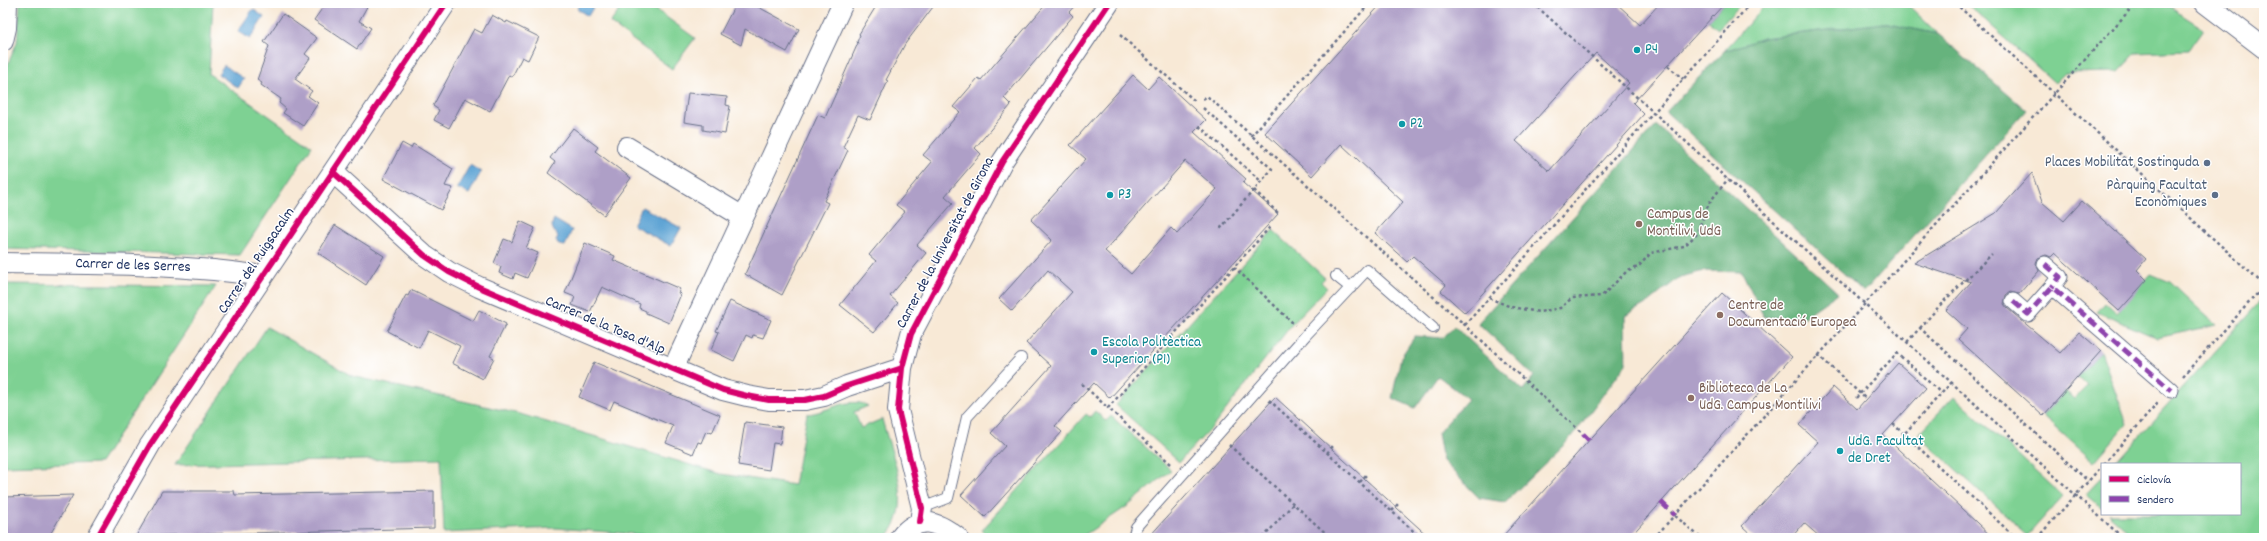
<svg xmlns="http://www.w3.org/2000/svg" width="2267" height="541" font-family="Dekko,sans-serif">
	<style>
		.green { fill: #7ed193; stroke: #4c8078 }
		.forest { fill: #66b37d; stroke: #40716e }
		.water { fill: #5fa4d4; stroke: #3d6a99 }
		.building { fill: #ae9fc7; fill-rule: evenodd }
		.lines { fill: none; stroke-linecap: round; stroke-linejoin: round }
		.service-casing { stroke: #687088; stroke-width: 12 }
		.pedestrian-casing { stroke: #687088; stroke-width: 17 }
		.minor-casing { stroke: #687088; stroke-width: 22 }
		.path { stroke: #687088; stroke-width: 2.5; stroke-dasharray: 3 3; stroke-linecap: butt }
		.service { stroke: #fff; stroke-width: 10 }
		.pedestrian { stroke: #fff; stroke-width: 15 }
		.minor { stroke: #fff; stroke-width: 20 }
		.quiet { stroke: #8e44ad; stroke-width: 5; stroke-dasharray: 10 5; stroke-linecap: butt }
		.cycleway-casing { stroke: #fff; stroke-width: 8 }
		.cycleway { stroke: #d6006c; stroke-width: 6 }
		.culture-dot { fill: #0f9aa8; stroke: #fff; stroke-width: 1.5 }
		.service-dot { fill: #5c6f8a; stroke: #fff; stroke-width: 1.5 }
		.education-dot { fill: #8d6e63; stroke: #fff; stroke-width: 1.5 }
		.labels { text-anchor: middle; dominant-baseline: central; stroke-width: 3; stroke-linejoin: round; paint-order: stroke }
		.culture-label { font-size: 15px; fill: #0d838f; stroke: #fff; text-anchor: start }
		.service-label { font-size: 15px; fill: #4e5e75; stroke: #fff; text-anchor: end }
		.education-label { font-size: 15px; fill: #785e54; stroke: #fff; text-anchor: start }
		.street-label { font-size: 15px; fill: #1b2f5e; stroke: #fff }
	</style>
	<rect width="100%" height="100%" fill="#fff"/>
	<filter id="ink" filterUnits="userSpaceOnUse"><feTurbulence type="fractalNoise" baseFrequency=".025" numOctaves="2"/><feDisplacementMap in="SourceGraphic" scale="8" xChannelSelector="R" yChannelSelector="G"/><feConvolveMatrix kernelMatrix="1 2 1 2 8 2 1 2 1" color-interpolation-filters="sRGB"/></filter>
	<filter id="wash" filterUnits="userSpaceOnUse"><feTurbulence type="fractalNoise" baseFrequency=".012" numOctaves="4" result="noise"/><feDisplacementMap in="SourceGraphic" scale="16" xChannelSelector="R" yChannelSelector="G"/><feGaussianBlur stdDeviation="0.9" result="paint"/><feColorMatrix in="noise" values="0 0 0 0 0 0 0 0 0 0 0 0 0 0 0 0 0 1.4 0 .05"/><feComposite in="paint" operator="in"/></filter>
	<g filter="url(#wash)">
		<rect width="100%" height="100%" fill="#f8e9d6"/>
		<!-- green -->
		<path class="green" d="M20,3H213L209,74L312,146L240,255L3,249V76L17,42Z
			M625,3H647L695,38L672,69L610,23Z
			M1725,3H1742L1718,29L1708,21Z
			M1767,3H1906L1938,34L1883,23L1764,38L1724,51Z
			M1966,3H2163L2204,29L2188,51L2136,53L2118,72L2065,73L2055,83Z
			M1273,230L1325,278L1321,282L1327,288L1293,323L1215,424L1179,462L1116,405Z
			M2151,274L2170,282L2216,325L2157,338L2097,312L2105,303L2116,313Z
			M3,284L216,286L100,463L3,466Z
			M2264,297V538H2135L2108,514H2240V464H2114Z
			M267,327L352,376L520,414L721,474L794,485L807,414C826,413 850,395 868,406L854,412L861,428L882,419C891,454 917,508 885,538H688L555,528L444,533L441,458L175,465Z
			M2101,351L2127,424L2094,462L2043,416L2065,391L2074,399L2087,386L2078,377Z
			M1954,396L2063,496L2028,535L1918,435Z
			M1095,411L1106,421L1111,416L1171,470L1129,505L1080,538H991L982,530L1086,414L1090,417Z
			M2102,477V508L2086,494Z"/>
		<!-- forest -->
		<path class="forest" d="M1883,23L1938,34L2026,110L1864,292L1666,112L1724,51L1764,38Z
			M1656,125L1838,293L1801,319L1764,317L1742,272L1704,271L1680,277L1649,302L1625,316L1626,364L1570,439L1505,502L1479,498L1443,461L1438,433L1468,399L1438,376L1415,408L1392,398L1401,357L1415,336L1443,338L1454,326L1523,390L1534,376L1478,323Z"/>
		<!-- water -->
		<path class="water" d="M581,3H596L588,16L577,9Z
			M253,9L264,17L250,39L238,31Z
			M224,65L244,79L238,88L218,74Z
			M470,165L481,172L469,194L457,188Z
			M642,207L681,228L671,246L633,225Z
			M554,219L572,230L565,246L559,245L556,240L558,237C553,229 550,228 554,219Z"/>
		<g id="blocks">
			<!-- building -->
			<path class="building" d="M326,3H369L359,21L371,28L357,49L314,20Z
				M736,3H751L799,29L787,52L745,29L741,45L720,34Z
				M878,3H936L905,44L886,80L888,81L870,120L858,115L843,147L848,150L824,201L828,203L782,295L745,274L818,115L825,118L858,43L857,42L860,35L859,34Z
				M1047,3H1077L1069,12L1073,16L1004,98L1011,105L975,148L981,154L945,196L953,203L917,245L926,253L890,296L898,303L874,332L840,305L876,261L869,255L905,212L896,205L932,162L923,155L960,112L953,107L978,78L981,80Z
				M1382,3H1616L1640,25L1660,3H1725L1633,103L1644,114L1465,313L1441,291L1446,285L1413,256L1407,262L1375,233L1403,202L1341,144L1312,176L1265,133ZM1596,53L1629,83L1549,171L1516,141Z
				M283,14L317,38L305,54L310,58L295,79L312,91L308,96L318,103L303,126L283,113L286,109L279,103L281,99L261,85L262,83L257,80L269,46L264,42Z
				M492,15L506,23L507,21L539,37L528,60L522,57L512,77L509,75L490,111L465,98L449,128L434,120L439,110L433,106L474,29L482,33Z
				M1133,75L1148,89L1159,77L1206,120L1194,132L1246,179L1243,183L1278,214L1110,398L1094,383L1055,426L1062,432L985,517L961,495L1005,446L991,433L1051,366L1026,343L1072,292L1048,270L1012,311L999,299L1052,240L1031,220L1086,159L1070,145ZM1185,161L1217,189L1177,234L1171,228L1131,274L1105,251Z
				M688,93L727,97L726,105L730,106L725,134L703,130V125L684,122Z
				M573,128L598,147L595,151L631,178L604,215L548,173L555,162L550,158Z
				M402,143L411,148L413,144L453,169L445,186L453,188L441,210L383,179Z
				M2032,173L2042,202L2064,221L2082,201L2146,259L2137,270L2147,280L2119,311L2055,253L2051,257L2046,255L2038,258L2036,263L2039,271L2019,294L2010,292L2006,295L2004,304L2007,308L2060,353L2079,332L2101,351L2043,416L1958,339L1967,329L1946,310L1971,282L1914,263L1996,213Z
				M520,221L535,228L526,248L538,253L527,278L515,273L513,279L499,273L501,267L494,263L504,239L512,242Z
				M335,225L384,256L366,285L318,253Z
				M585,243L615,256L613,260L680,289L678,293L681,294L669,323L646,313V311L639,308L640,304L602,287L590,312L572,305L575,297L565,293Z
				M411,290L473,321L479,310L506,324L490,356L494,358L483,379L452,363L460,346L428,330L419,348L387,331L406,295L408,296Z
				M1722,293L1792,357L1629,538H1501Z
				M730,301L771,320L763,338L753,335L752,338L746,335L734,361L711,350L719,332L716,331Z
				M594,362L720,415L712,433L706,431L701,443L698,442L693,454L666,443L673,426L614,401L610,410L579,397Z
				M1898,363L1926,388L1883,435L1993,538H1821L1804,523L1791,538H1755L1742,526L1818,442L1799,425L1833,387L1857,409Z
				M1275,397L1333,450L1430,538H1148Z
				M745,422L782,427L780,444L773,443L769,470L738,465Z
				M162,491H234L235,495L434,491V528L136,536Z
				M73,495L48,538H34V536L3,537V497Z"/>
		</g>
	</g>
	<g filter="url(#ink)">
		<use href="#blocks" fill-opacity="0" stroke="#687088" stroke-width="1"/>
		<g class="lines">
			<defs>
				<path id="service" d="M1336,276L1351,288
					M922,508L948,498L967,417L1021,358
					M1133,538L1136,527L1306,335L1367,270L1433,328"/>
				<path id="pedestrian" d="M2045,264L2060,277L2052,287
					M2013,301L2028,314L2052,287L2171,390"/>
				<path id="minor" d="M2205,3L2264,48
					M3,41L6,28L7,3
					M627,147L743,217
					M333,172L424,255L449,272L479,287L723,390L747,396L769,400H805L824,396L847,386L902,368
					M3,263C90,264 177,263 263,276
					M673,369L843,3
					M920,522L922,508L898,410L902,368L911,334L1002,162L1109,3
					M97,538L150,445L446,3
					M900,538C918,514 937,521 958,538"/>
			</defs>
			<!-- service casing -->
			<use href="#service" class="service-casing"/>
			<!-- pedestrian casing -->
			<use href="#pedestrian" class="pedestrian-casing"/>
			<!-- minor casing -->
			<use href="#minor" class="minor-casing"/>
			<!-- path -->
			<path class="path" d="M1533,3L2123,538
				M1955,3L2264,285
				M1120,35L1196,102
				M1668,66L1683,79
				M1203,99L1207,96L1465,325L1583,434
				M1203,108L1272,169L1220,229
				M1199,126L1262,182
				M1251,136L1370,3
				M1254,190L1278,213
				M1234,267L1295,325
				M1489,298L1511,307L1539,312L1560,308L1572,298L1602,296L1626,272L1638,267L1651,253L1684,246L1696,235L1709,203L1728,179
				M1465,325L1751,3
				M1920,328L1942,303L1992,254
				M1907,342L1920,328L2088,481
				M1818,355L1866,399
				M2183,376L2264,286
				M1952,382L1904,434L2016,538
				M1082,384L1108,408
				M1856,398L1897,353L1941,393
				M1269,400L1421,538
				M1893,424L1904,434
				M1229,445L1331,538
				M1327,453L1333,446
				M1171,464L1108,408L1270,227
				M2104,464L2158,403
				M1360,482L1366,475
				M1666,508L1701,538
				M1392,511L1398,504
				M1263,538L1293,504
				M1427,538L1431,534
				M1654,538L2136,3
				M2037,538L2102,466"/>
			<!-- service -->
			<use href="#service" class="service"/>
			<!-- pedestrian -->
			<use href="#pedestrian" class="pedestrian"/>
			<!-- minor -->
			<use href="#minor" class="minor"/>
			<!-- quiet -->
			<path class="quiet" d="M2045,264L2060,277L2052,287
				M2013,301L2028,314L2052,287L2171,390
				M1583,434L1589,440
				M1661,502L1675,515"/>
			<defs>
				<path id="cycleway" d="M333,172L424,255L449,272L479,287L723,390L747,396L769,400H805L824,396L847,386L902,368
					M920,522L922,508L898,410L902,368L911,334L1002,162L1109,3
					M97,538L150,445L446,3"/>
			</defs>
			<!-- cycleway casing -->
			<use href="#cycleway" class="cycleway-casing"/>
			<!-- cycleway -->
			<use href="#cycleway" class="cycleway"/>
		</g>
	</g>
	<!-- markers -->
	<g class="culture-dot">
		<circle cx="1637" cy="50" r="4"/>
		<circle cx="1402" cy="124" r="4"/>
		<circle cx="1110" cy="195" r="4"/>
		<circle cx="1094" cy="352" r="4"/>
		<circle cx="1840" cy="451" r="4"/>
	</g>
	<g class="service-dot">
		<circle cx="2207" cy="163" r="4"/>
		<circle cx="2215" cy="195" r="4"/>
	</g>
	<g class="education-dot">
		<circle cx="1639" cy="224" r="4"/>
		<circle cx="1720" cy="315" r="4"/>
		<circle cx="1691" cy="398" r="4"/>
	</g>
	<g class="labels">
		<!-- culture labels -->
		<g class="culture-label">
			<text x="1645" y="50">P4</text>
			<text x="1410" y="124">P2</text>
			<text x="1118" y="195">P3</text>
			<text x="1102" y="343">Escola Politèctica<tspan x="1102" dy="17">Superior (P1)</tspan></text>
			<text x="1848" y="442">UdG. Facultat<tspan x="1848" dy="17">de Dret</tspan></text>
		</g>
		<!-- service labels -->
		<g class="service-label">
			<text x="2199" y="163">Places Mobilitat Sostinguda</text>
			<text x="2207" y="186">Pàrquing Facultat<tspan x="2207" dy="17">Econòmiques</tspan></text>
		</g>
		<!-- education labels -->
		<g class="education-label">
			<text x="1647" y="215">Campus de<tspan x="1647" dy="17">Montilivi, UdG</tspan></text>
			<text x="1728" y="306">Centre de<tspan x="1728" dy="17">Documentació Europea</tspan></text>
			<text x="1699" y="389">Biblioteca de La<tspan x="1699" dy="17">UdG. Campus Montilivi</tspan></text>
		</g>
		<!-- street labels -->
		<g class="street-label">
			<text transform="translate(946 243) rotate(-62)">Carrer de la Universitat de Girona</text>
			<text transform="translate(257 261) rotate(-56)">Carrer del Puigsacalm</text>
			<text transform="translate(133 266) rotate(2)">Carrer de les Serres</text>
			<text transform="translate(605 326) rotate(23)">Carrer de la Tosa d'Alp</text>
		</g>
	</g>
	<!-- margin -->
	<rect width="2267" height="541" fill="none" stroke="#fff" stroke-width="16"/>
	<!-- legend -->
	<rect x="2101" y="463" width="140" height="52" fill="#ffffff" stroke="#a4acbf"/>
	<rect x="2109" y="476" width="20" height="6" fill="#d6006c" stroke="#a4acbf"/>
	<text x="2137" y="483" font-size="12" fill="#1b2f5e">Ciclovía</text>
	<rect x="2109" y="496" width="20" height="6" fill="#8e44ad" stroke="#a4acbf"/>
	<text x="2137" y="503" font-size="12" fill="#1b2f5e">Sendero</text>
</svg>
